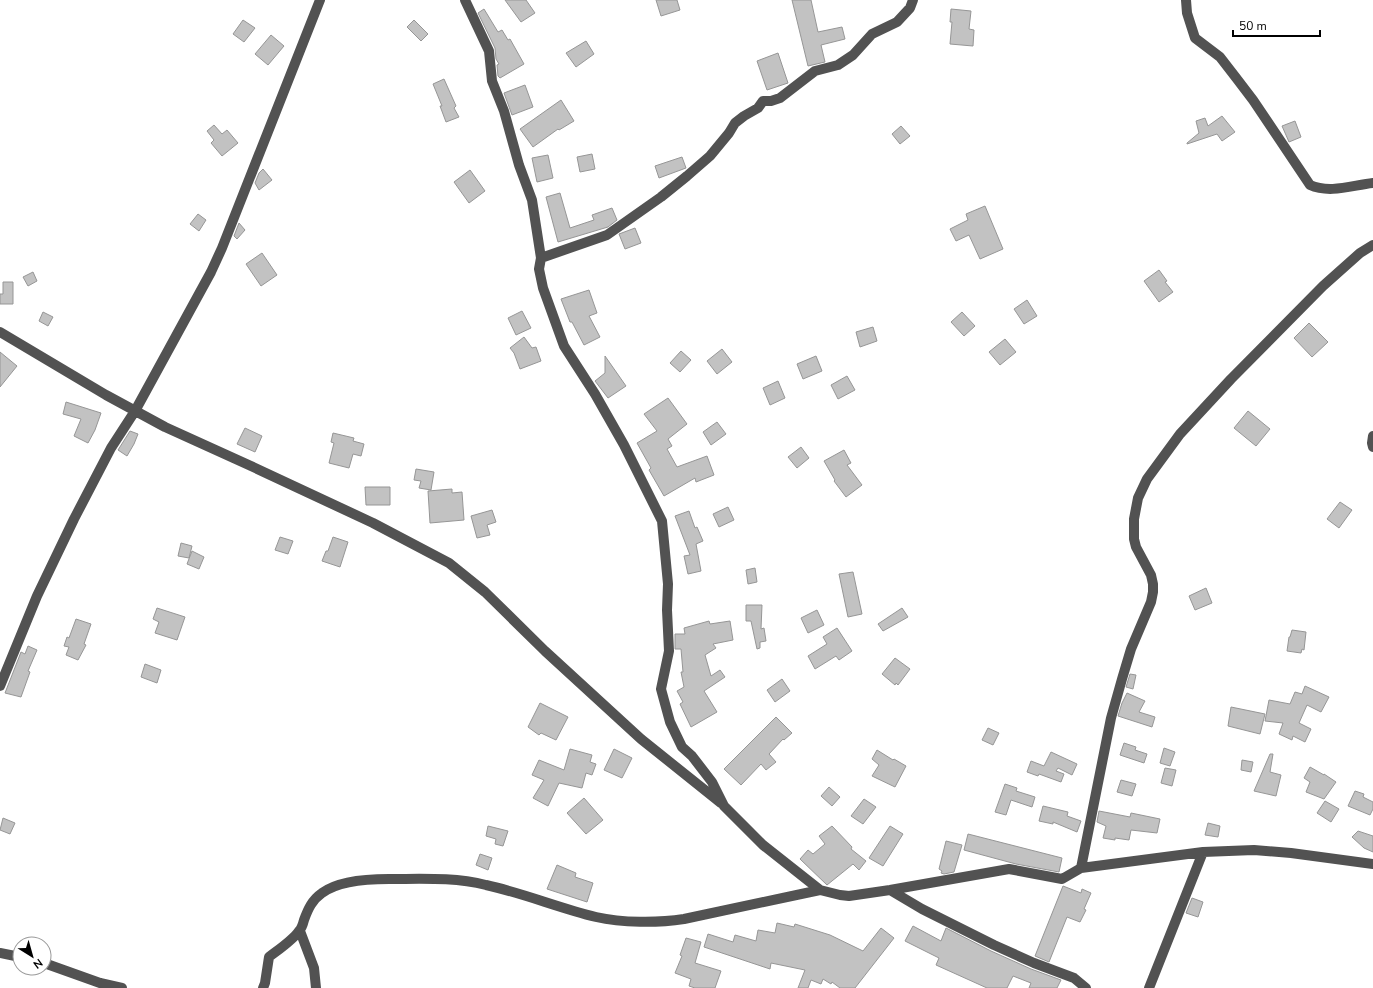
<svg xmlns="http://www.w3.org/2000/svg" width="1373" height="988" font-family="'Nunito Sans',sans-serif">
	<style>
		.building { fill: #c2c2c2; stroke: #969696 }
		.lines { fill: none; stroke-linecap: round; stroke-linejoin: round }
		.minor { stroke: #525252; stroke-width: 10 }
	</style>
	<rect width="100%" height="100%" fill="#fff"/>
	<!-- building -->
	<path class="building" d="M505,0H526L535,13L521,22Z
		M656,0H677L680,10L661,16Z
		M792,0H811L818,32L842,27L845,39L821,45L825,62L808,66Z
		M484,9L498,32L502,30L508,40L510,39L524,64L500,78L498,76L497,65L499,64L496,59L495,48L478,13Z
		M951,9L971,11L969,29L974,30L973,46L950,44L952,22H950Z
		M243,20L255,28L244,42L233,34Z
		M414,20L428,34L421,41L407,27Z
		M271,35L284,46L268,65L255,54Z
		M586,41L594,54L576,67L566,53Z
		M778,53L788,83L767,90L757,61Z
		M444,79L456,106L454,108L459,117L446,122L440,106H442L433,84Z
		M525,85L533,107L512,115L504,93Z
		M561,100L574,121L559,130L558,129L533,147L520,129Z
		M1222,116L1235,132L1222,141L1217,134L1187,144V143L1199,133L1196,121L1205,118L1208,126Z
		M1295,121L1301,137L1289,142L1282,126Z
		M214,125L222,134L227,130L238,143L222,156L211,143L214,140L207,131Z
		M901,126L910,136L900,144L892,134Z
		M592,154L595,169L580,172L577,157Z
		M548,155L553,178L537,182L532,158Z
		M682,157L686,168L659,178L655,166Z
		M263,169L272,180L259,190L255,183L259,173Z
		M470,170L485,191L469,203L454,182Z
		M560,193L570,228L594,220L592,215L612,208L617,220L608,227L558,242L546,197Z
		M985,206L1003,249L980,259L969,235L956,241L950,229L968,220L966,214Z
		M198,214L206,220L199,231L190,224Z
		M239,223L245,230L237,239L234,236Z
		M635,228L641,243L625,249L619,234Z
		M262,253L277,275L261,286L246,264Z
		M1159,270L1167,281L1165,282L1173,292L1159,302L1144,281Z
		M33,272L37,281L28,286L23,277Z
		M3,282H13V304H0V294H3Z
		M589,290L597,313L589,316L600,337L584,345L572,322H570L561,299Z
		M1027,300L1037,316L1024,324L1014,309Z
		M522,311L531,328L516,335L508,318Z
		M43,312L53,317L48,326L39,321Z
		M962,312L975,326L964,336L951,322Z
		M1309,323L1328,342L1312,357L1294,338Z
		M873,327L877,341L860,347L856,332Z
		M524,337L532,348L536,347L541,361L520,369L514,353L510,348Z
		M1005,339L1016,352L1000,365L989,352Z
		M722,349L732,362L717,374L707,361Z
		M681,351L691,360L680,372L670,363Z
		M0,352L17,366L0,387Z
		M605,356L626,386L608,398L595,381L605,373Z
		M816,356L822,371L803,379L797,364Z
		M847,376L855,390L838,399L831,385Z
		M778,381L785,398L770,405L763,388Z
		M668,398L687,424L668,439L672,446L667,449L677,467L707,456L714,475L696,482L695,478L664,496L649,470L651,468L637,443L657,431L644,414Z
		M66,402L101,413L95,430L88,443L74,436L81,419L63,414Z
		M1248,411L1270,429L1256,446L1234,428Z
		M717,422L726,434L711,445L703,432Z
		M245,428L262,436L255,452L237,444Z
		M130,431L138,434L134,444L127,456L118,450Z
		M333,433L354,438L353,441L364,444L361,456L353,454L349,468L329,463L334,443L331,442Z
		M801,447L809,458L797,468L788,457Z
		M844,450L851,463L847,465L862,485L846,497L834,481L835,480L824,461Z
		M416,469L434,472L431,490L419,488L421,481L414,480Z
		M365,487H390V505H366Z
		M452,489V493L462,492L464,520L430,523L428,491Z
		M1340,502L1352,510L1339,528L1327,519Z
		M728,507L734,520L719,527L713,514Z
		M492,510L496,522L487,525L490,535L477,538L471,516Z
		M689,511L695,528L697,527L703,541L696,544L701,571L688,574L684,556L690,555L675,516Z
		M280,537L293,541L288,554L275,550Z
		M333,537L348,542L340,567L322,561L326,551H328Z
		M181,543L192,546L189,558L178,556Z
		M192,551L204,557L199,569L187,564Z
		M755,568L757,582L748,584L746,570Z
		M853,572L862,614L848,617L839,574Z
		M1206,588L1212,603L1195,610L1189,596Z
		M746,605H762L761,629L764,628L766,641L760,642V648L757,649L751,621H746Z
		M157,608L185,617L177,640L155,633L159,622L153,619Z
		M902,608L908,617L883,631L878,624Z
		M817,610L824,625L808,633L801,618Z
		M76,619L91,624L84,644L86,645L78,660L66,655L69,647L64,646L67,637L69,638Z
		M709,621L710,624L730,621L733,640L713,644L716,648L705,655L711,676L720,670L725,677L704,691L717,712L691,727L680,704L683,702L677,691L684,687L681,672H683L681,649H675V634H685L684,628Z
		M837,628L852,651L839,660L836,656L815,669L808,656L827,644L823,637Z
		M1292,630L1306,632L1304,650L1302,649L1301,653L1287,651L1289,637H1290Z
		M28,646L37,650L28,671L30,672L21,697L5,693L21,652L25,654Z
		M895,658L910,669L898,685L896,683L895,685L882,674Z
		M145,664L161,670L157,683L141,677Z
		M1130,674L1136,675L1133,689L1126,687Z
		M782,679L790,691L775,702L767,690Z
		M1305,686L1329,697L1321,712L1307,705L1299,723L1311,729L1305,742L1293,736L1292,740L1279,734L1283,723L1265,721L1269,700L1290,704L1295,692L1302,694Z
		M1127,693L1145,701L1139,712L1155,717L1152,727L1118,716L1122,703Z
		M540,703L568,717L556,740L541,733L539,735L528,727Z
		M1231,707L1265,714L1260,734L1228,726Z
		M776,717L792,733L784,740L783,739L769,754L776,762L766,770L761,764L741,785L724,769Z
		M988,728L999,733L993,745L982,740Z
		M1124,743L1136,747L1135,750L1147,754L1144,763L1120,755Z
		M1164,748L1175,752L1170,766L1160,763Z
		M570,749L592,755L590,762L596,764L592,775L586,773L582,788L559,783L548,806L533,798L544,780L532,775L539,760L564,770Z
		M614,749L632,758L622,778L604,770Z
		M877,750L893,760L894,759L906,766L895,787L872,776L879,765L872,759Z
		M1051,752L1077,764L1072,775L1058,768L1056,771L1064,774L1061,782L1039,774L1038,776L1027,772L1031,761L1044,766Z
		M1270,754H1273L1270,772L1281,775L1276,796L1254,791Z
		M1242,760L1253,762L1251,772L1241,770Z
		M1310,767L1324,775V774L1336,782L1324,799L1306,792L1310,782L1304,778Z
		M1165,768L1176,770L1172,786L1161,783Z
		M1121,780L1136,784L1132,796L1117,792Z
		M1005,784L1017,788L1016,791L1035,797L1032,807L1011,800L1006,815L995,812Z
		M829,787L840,797L832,806L821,796Z
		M1355,791L1364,794L1363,797L1373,802V809L1370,815L1348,806Z
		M584,798L603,820L586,834L567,813Z
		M864,799L876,807L863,824L851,816Z
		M1325,801L1339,809L1331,822L1317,813Z
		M1043,806L1068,812L1067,816L1081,821L1077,832L1053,822V824L1039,821Z
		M1099,811L1130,817L1131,813L1160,819L1157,833L1131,830L1129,840L1115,838V840L1103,838L1106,826L1097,822Z
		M3,818L15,823L10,834L0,830Z
		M1208,823L1220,826L1218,837L1205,835Z
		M488,826L508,831L503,846L495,844L496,839L486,836Z
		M832,826L852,847L851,849L866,861L859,870L853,864L827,885L800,859L808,850L813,854L825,844L819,836Z
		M890,826L903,834L883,866L869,858Z
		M1358,831L1373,836V852L1364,848L1352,837Z
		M968,834L1062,858L1059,872L1016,864L964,850Z
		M946,841L962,845L954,872L944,874L941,873L942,871L939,869Z
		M480,854L492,858L488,870L476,865Z
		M557,865L576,873L575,877L593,883L587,902L547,889Z
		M1063,886L1081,893L1082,889L1091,893L1084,909L1086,910L1080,922L1067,917L1049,962L1035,956Z
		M1192,898L1203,902L1198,917L1186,913Z
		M777,923L794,927L795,924L830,935L863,951L881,928L894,938L855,988H840L832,982L831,984L823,979L821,984L811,980L808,988H798L805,970L771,963L770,969L704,947L708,934L733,942L735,935L756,941L758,930L775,933Z
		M913,926L941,941L946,928L991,951L1031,969L1061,980L1057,988H1029L1031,983L1013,976L1007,988H987L936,965L939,958L905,941Z
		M686,938L701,942L695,963L721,971L715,988H695L689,986L691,979L675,973L682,956L680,955Z"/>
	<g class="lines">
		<!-- minor -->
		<path class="minor" d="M465,0L489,51L492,81L504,111L519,165L532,200L541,258L539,269L543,288L564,346L595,394L624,445L662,521L668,584L667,610L669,651L661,689L670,722L682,747L692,756L712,782L724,806L763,845L820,890L840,895L849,896L890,890L1009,869L1062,879L1081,868L1203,852L1254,850L1291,853L1373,864
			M1186,0L1187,13L1195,38L1220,57L1237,79L1253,100L1310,185C1330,194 1353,185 1373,183
			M541,258L607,235L661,197L687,176L710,156L729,133L735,123L744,116L758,108L763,101H771L780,98L815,71L838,65L853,55L872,34L897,22L910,8L913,0
			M0,332L106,395L165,427L251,466L373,523L449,563L485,592L545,651L641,739L721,803
			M1373,436L1372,443L1373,447
			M0,686L37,596L74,519L111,448L135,411L211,272L222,248L320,0
			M1081,868L1111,718L1122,679L1131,649L1151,602L1153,592V584L1151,575L1136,547L1134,539V519L1138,498L1147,479L1180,434L1231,379L1323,286L1360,253L1373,245
			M890,890L922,909L994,945L1034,963L1074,978L1086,988
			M300,931L314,968L316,988
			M0,953L20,957
			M44,963L100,983L122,988
			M263,988L265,983L269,957C278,950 293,940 299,931C301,929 303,924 304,920C308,909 312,900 322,893C338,881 370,879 389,879C422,879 454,877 486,885C523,893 559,908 596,917C622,923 658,923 684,919L820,890
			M1149,988L1203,852"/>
	</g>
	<!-- north arrow -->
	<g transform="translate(32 956) rotate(143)"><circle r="19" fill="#ffffff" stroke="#999999"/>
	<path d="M0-3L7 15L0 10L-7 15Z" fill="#000000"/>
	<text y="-6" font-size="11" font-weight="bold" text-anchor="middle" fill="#000000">N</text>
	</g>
	<!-- scale -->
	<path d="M1233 30v6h87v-6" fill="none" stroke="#000000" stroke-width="2"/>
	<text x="1239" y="30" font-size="12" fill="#000000" stroke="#ffffff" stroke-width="3" paint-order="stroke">50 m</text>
</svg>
